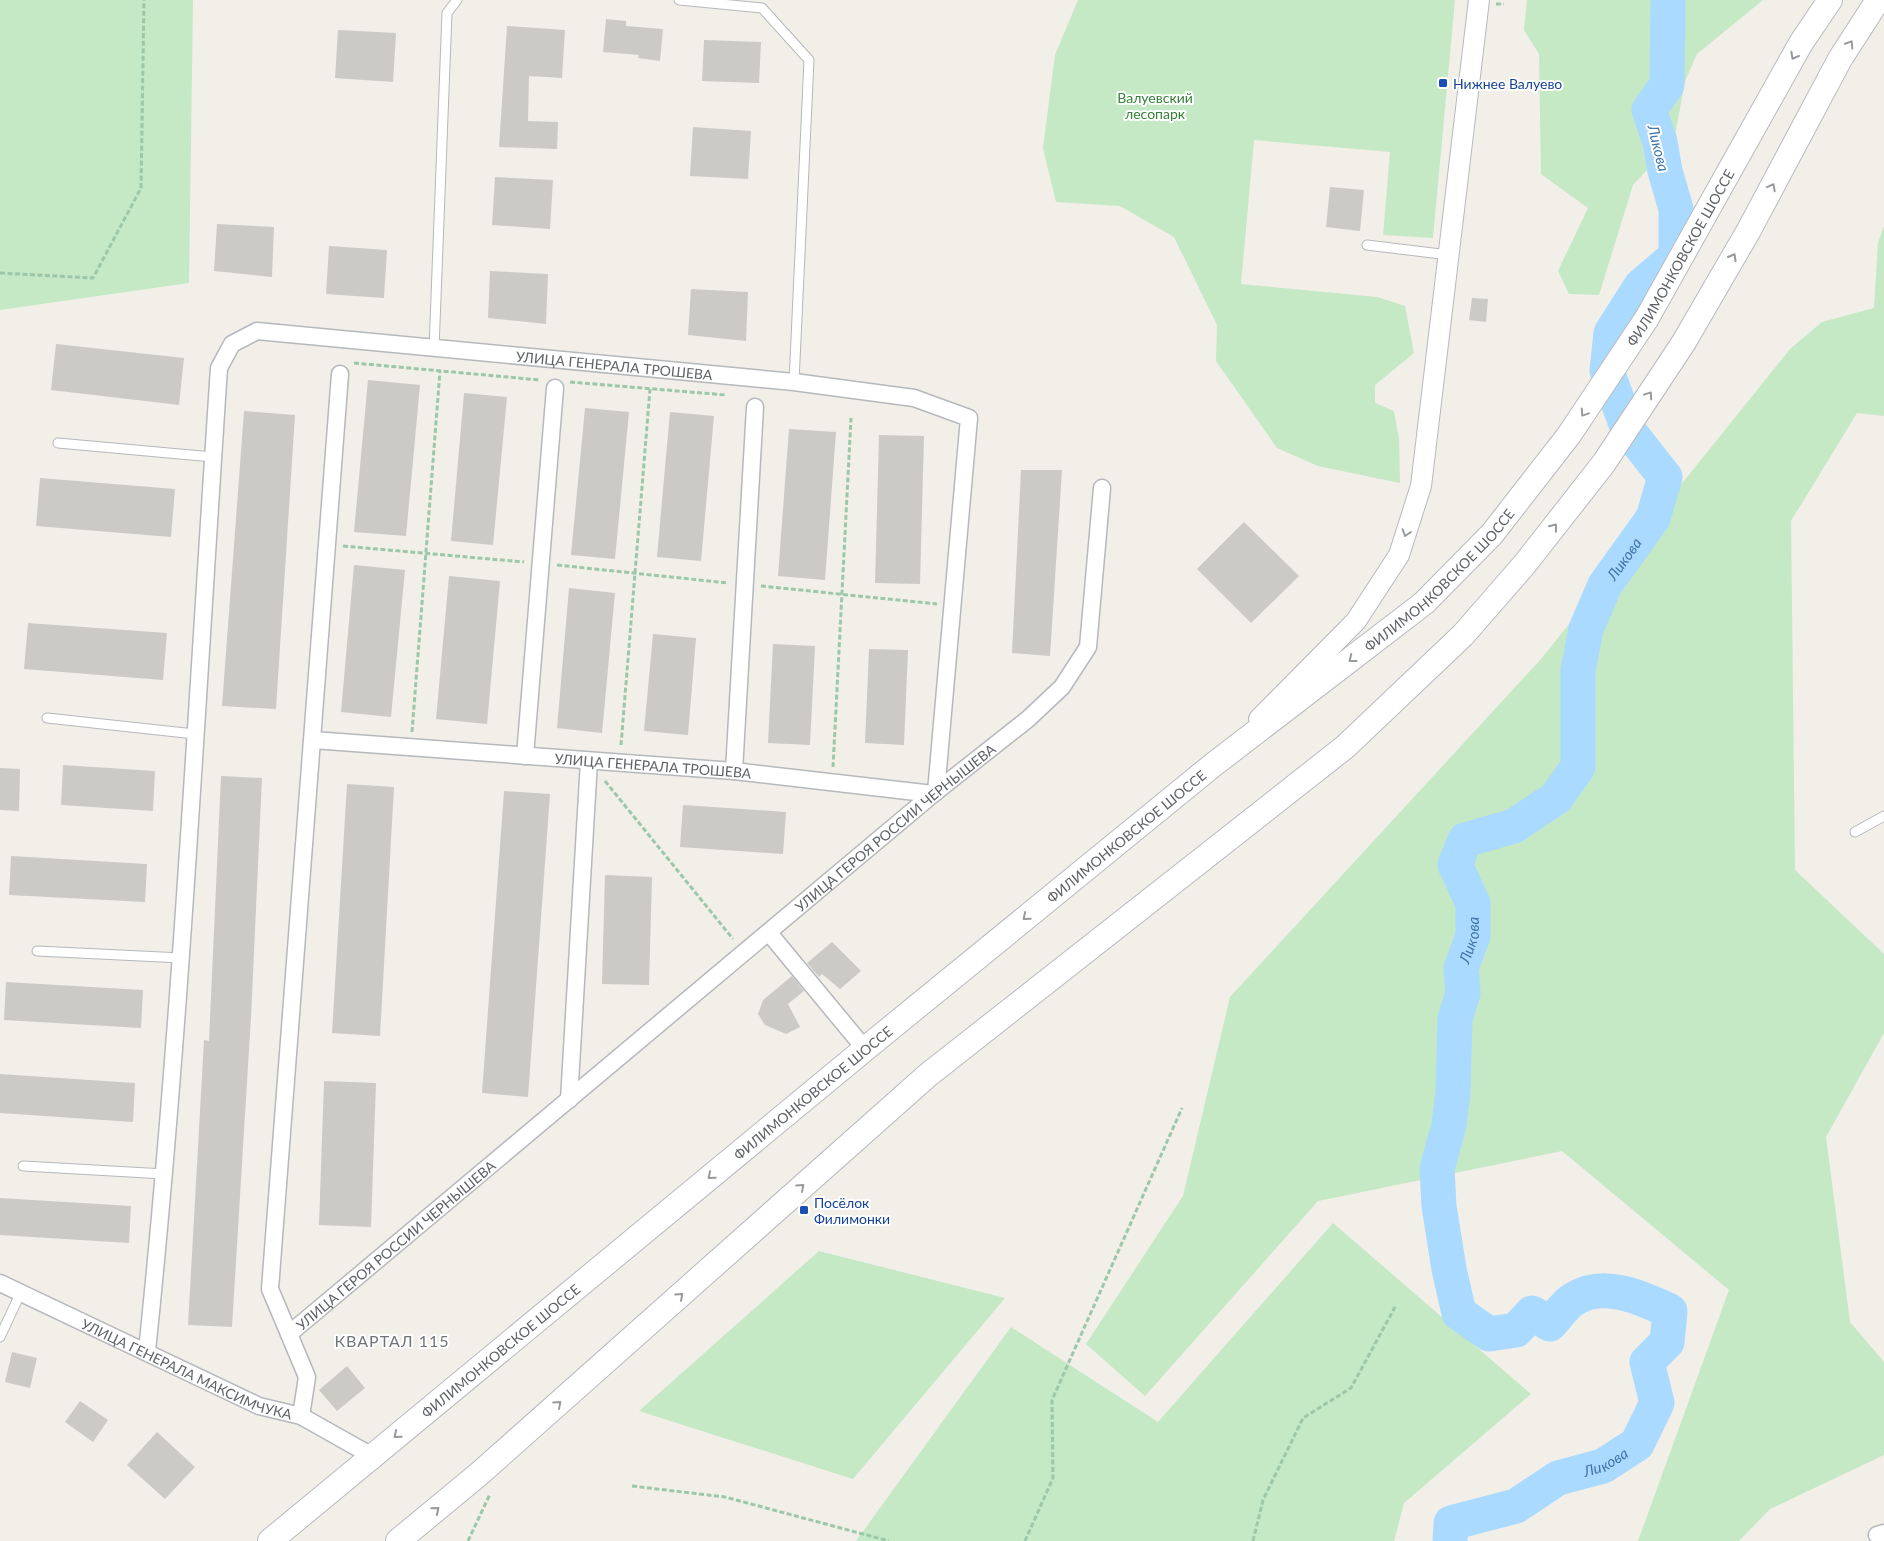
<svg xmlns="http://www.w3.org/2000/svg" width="1884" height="1541" font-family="Lato,sans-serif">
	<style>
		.green { fill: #c5e8c5 }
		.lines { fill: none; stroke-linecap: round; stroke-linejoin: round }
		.river { stroke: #aadaff; stroke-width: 35 }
		.building { fill: #cccac5 }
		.service-casing { stroke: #b5b8bc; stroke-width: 11 }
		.minor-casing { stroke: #b5b8bc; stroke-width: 19 }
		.tertiary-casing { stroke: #b5b8bc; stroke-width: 22 }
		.secondary-casing { stroke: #b6babf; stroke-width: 26 }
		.path { stroke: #9cc7a9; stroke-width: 3; stroke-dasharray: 5 2.5; stroke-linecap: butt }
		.service { stroke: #fff; stroke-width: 9 }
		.minor { stroke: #fff; stroke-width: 16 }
		.tertiary { stroke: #fff; stroke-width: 20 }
		.secondary { stroke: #fff; stroke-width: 24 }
		.oneway { stroke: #979a9d }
		.transit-dot { fill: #1a4fb4; stroke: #fff; stroke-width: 2 }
		.labels { text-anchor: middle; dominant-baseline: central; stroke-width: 4; stroke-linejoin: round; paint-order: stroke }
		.transit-label { font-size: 14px; fill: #164399; stroke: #fff; text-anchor: start }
		.park-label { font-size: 14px; fill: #348238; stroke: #fff }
		.street-label { font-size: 14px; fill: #5f6368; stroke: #fff }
		.water-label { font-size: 15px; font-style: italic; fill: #4174aa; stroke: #fff }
		.quarter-label { font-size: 16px; letter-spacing: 1px; fill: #70757a; stroke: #fff }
	</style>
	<rect width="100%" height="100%" fill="#f1efe8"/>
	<!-- green -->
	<path class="green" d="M0,0H193L189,283L0,310Z
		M1078,0H1455L1433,238L1383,235L1390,152L1254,140L1241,284L1377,297L1405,306L1414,353L1375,385V403L1394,411L1399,439L1400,483L1318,466L1277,448L1216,361L1217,325L1174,237L1120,206L1056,202L1043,148L1055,55Z
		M1527,0H1763L1697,54L1685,81L1674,141L1633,185L1599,295L1569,294L1558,271L1588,208L1541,174L1539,54L1524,30Z
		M1884,226V416L1857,413L1791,521L1795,870L1884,954V1033L1826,1137L1850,1322L1884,1362V1455L1770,1509L1739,1541H1638L1729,1290L1562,1151L1318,1201L1145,1396L1086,1344L1183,1196L1230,997L1541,659L1790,349L1822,322L1874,308L1878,243Z
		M1333,1223L1531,1394L1404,1503L1394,1541H856L1011,1327L1158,1422Z
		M819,1251L1005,1298L853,1479L639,1411Z"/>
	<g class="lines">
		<!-- river -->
		<path class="river" id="s1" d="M1450,1541L1451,1523L1516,1506L1558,1478L1603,1466L1637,1444L1657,1403L1647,1362L1667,1342L1670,1311C1642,1298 1604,1280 1574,1299C1565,1304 1557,1317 1550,1324L1532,1313L1516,1330L1489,1334L1459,1313L1449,1269L1439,1206L1437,1169L1449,1125L1453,1092L1455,1019L1463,993L1461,968L1473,936V903L1455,865L1465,840L1514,826L1556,798L1578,767V670L1586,629L1605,585L1653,518L1665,477L1628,430L1607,371L1611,333L1641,286L1676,256V209L1665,171L1660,142L1649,110L1667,85L1668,0"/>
	</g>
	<!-- building -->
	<path class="building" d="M606,19L626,21V26L663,29L660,61L638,58L639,55L603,52Z
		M507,26L565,30L562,78L529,76L528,121L558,122L557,149L499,147Z
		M338,30L396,33L393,82L335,78Z
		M704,40L761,42L759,83L702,81Z
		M693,127L751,131L748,179L690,176Z
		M495,177L553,180L550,229L492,225Z
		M1330,187L1364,190L1360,231L1326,227Z
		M217,224L274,227L272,277L214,271Z
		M329,246L387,250L384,298L326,294Z
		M490,271L548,274L546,324L488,318Z
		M691,289L748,292L746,341L688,335Z
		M1472,298L1488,299L1486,322L1469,320Z
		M56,344L184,358L179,405L51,390Z
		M368,380L420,385L406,536L354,532Z
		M464,393L507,397L493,545L451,541Z
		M585,408L629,412L615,559L571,555Z
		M244,411L295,415L276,709L222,706Z
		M670,412L714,416L701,561L657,557Z
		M789,429L836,432L825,580L778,576Z
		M879,435L924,436L920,584L875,583Z
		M1021,470H1062L1050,656L1012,653Z
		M40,478L175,489L171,537L36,526Z
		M1244,522L1299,576L1251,623L1197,569Z
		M354,565L405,570L391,717L341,712Z
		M449,576L500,581L487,724L436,719Z
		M569,588L615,593L602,733L557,728Z
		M28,623L167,633L163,680L24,669Z
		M653,634L696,638L688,735L644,731Z
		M773,644L815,646L810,745L768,743Z
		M869,649L908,650L904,745L865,743Z
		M63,765L155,771L153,811L61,805Z
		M0,768L20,769L19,811L0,810Z
		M221,776L262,778L251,1017L232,1327L188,1325L204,1040L209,1041Z
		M347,784L394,787L380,1036L332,1033Z
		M504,791L550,794L528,1097L482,1093Z
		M683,805L786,812L783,854L680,847Z
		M11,856L147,864L145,902L9,895Z
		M605,875L652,877L649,985L602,984Z
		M832,942L861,971L840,989L822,974L819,977L807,963Z
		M792,976L804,991L788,1004L800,1027L786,1034L765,1025L758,1014L763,1000Z
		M6,982L143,990L141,1028L4,1020Z
		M0,1074L135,1083L133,1122L0,1113Z
		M324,1081L376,1083L371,1227L319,1225Z
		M0,1198L131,1206L129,1243L0,1235Z
		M12,1352L37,1358L30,1388L5,1382Z
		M347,1366L365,1388L337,1411L319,1390Z
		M80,1401L108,1420L93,1442L65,1422Z
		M157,1432L195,1467L165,1499L127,1465Z"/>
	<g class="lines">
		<defs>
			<path id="service" d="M679,0L762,8L809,60L794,382
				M1367,245L1449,255
				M434,349L447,13L457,0
				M58,443L213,457
				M47,718L195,734
				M1855,832L1884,816
				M37,951L182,958
				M23,1166L165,1174
				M0,1337L21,1292"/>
			<g id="minor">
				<path id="s2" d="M313,740L734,771L933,794"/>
				<path d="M525,756L555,388"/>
				<path d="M734,771L755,407"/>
				<path d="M769,933L865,1049"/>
				<path d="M569,1100L589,761"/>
				<path id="s3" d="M0,1283L259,1406L301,1416L372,1456"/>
				<path d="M289,1334L270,1289L340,374"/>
				<path id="s4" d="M147,1351C181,1024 197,696 219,368L232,344L257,331L794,382L914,398L969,418L936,792"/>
				<path id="s5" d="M301,1416L307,1377L289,1334L933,794L1028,719L1062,687L1088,647L1102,488"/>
				<path d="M1877,1535L1884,1533"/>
			</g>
			<path id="tertiary" d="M1259,719L1356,621L1399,555L1421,486L1479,0"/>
			<g id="secondary">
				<path id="s6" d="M270,1541L865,1049L1213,765L1424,603L1492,534L1569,435L1647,318L1801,43L1830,0"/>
				<path d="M398,1541L479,1474L928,1075L1345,747L1463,635L1524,565L1604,463L1684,342L1749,230L1840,59L1878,0"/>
			</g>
		</defs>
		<!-- service casing -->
		<use href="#service" class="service-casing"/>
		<!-- minor casing -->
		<use href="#minor" class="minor-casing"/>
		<!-- tertiary casing -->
		<use href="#tertiary" class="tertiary-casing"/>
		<!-- secondary casing -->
		<use href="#secondary" class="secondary-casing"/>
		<!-- path -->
		<path class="path" d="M1496,4H1504
			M0,273L93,278L141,188L144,0
			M354,363L540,380
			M570,382L726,395
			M343,546L524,562
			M557,565L728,583
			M761,586L937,604
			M412,732L440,371
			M621,745L650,389
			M833,767L851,418
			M605,781L733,939
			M632,1486L725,1497L889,1541
			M468,1541L490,1494
			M1025,1541L1053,1478L1052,1400L1182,1108
			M1253,1541L1263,1500L1303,1418L1351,1388L1395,1307"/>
		<!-- service -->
		<use href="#service" class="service"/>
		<!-- minor -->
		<use href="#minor" class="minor"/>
		<!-- tertiary -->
		<use href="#tertiary" class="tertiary"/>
		<!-- secondary -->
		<use href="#secondary" class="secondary"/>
	</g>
	<!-- one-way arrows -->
	<defs><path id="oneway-chevron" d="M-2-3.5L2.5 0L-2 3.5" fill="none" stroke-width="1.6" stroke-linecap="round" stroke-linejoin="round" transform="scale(1.25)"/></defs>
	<g class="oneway">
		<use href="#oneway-chevron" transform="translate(1850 44) rotate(-57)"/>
		<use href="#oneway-chevron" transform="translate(1794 56) rotate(119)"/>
		<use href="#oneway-chevron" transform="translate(1772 187) rotate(-62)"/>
		<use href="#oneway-chevron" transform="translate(1733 257) rotate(-60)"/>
		<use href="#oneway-chevron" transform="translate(1649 395) rotate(-56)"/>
		<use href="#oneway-chevron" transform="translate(1584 413) rotate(124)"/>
		<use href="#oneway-chevron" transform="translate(1554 527) rotate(-52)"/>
		<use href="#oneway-chevron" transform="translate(1406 533) rotate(108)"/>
		<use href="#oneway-chevron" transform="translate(1352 659) rotate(142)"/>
		<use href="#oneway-chevron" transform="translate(1026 917) rotate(141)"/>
		<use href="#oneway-chevron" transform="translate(711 1176) rotate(140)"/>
		<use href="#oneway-chevron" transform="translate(801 1187) rotate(-42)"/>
		<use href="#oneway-chevron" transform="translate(680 1296) rotate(-42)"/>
		<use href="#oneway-chevron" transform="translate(558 1404) rotate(-42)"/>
		<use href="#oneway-chevron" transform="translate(397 1435) rotate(140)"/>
		<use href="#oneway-chevron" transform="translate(436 1510) rotate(-40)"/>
	</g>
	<!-- markers -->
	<g class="transit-dot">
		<rect x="1438" y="78" width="10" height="10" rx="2.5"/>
		<rect x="799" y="1205" width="10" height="10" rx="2.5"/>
	</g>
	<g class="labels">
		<!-- transit labels -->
		<g class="transit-label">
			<text x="1453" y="83">Нижнее Валуево</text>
			<text x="814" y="1202">Посёлок<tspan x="814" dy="16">Филимонки</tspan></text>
		</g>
		<!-- park labels -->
		<g class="park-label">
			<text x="1155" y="97">Валуевский<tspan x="1155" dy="16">лесопарк</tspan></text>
		</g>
		<!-- street labels -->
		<g class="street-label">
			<text stroke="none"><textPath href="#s6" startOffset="1919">ФИЛИМОНКОВСКОЕ ШОССЕ</textPath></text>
			<text stroke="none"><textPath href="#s4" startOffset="1400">УЛИЦА ГЕНЕРАЛА ТРОШЕВА</textPath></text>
			<text stroke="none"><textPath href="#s6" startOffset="1514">ФИЛИМОНКОВСКОЕ ШОССЕ</textPath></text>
			<text stroke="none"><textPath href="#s2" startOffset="341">УЛИЦА ГЕНЕРАЛА ТРОШЕВА</textPath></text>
			<text stroke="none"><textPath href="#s5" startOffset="876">УЛИЦА ГЕРОЯ РОССИИ ЧЕРНЫШЕВА</textPath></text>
			<text stroke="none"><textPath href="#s6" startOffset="1109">ФИЛИМОНКОВСКОЕ ШОССЕ</textPath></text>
			<text stroke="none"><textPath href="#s6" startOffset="704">ФИЛИМОНКОВСКОЕ ШОССЕ</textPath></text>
			<text stroke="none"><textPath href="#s5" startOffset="225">УЛИЦА ГЕРОЯ РОССИИ ЧЕРНЫШЕВА</textPath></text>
			<text stroke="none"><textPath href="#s6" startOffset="299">ФИЛИМОНКОВСКОЕ ШОССЕ</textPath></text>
			<text stroke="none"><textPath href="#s3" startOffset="206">УЛИЦА ГЕНЕРАЛА МАКСИМЧУКА</textPath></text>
		</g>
		<!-- water labels -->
		<g class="water-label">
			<text transform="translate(1659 148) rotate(76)">Ликова</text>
			<text stroke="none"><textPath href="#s1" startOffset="1459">Ликова</textPath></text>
			<text stroke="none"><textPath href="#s1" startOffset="994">Ликова</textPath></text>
			<text stroke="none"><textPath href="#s1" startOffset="186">Ликова</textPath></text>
		</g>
		<!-- quarter labels -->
		<g class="quarter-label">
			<text x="392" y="1340">КВАРТАЛ 115</text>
		</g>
	</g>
</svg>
